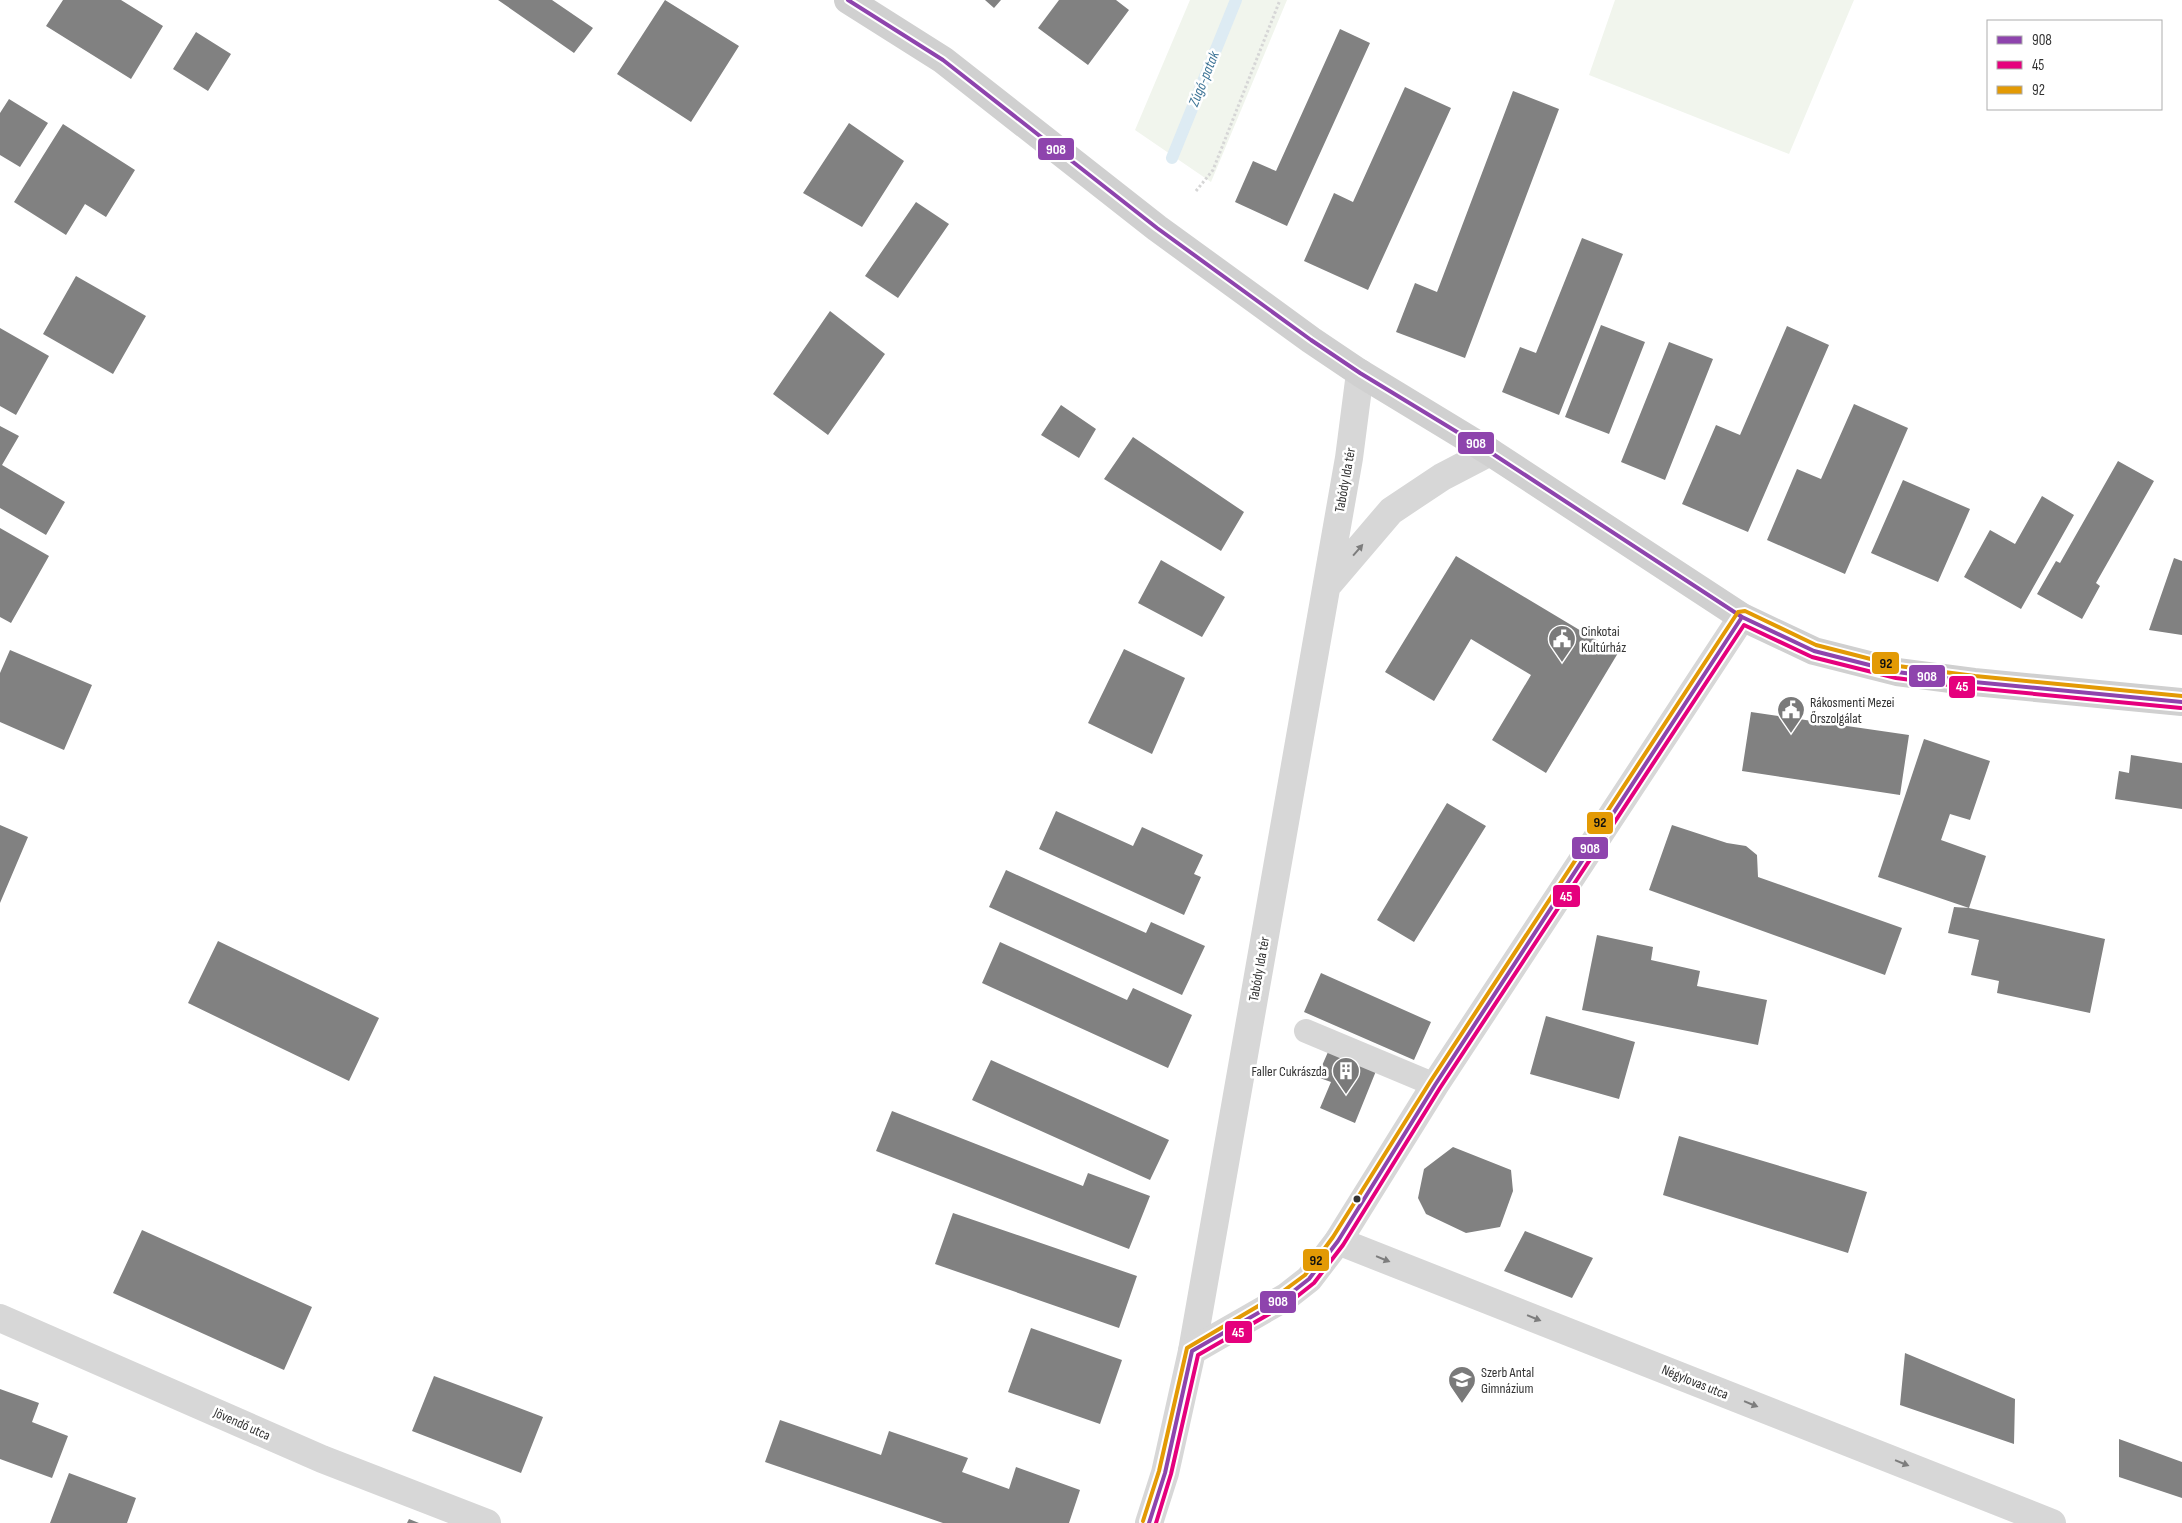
<svg xmlns="http://www.w3.org/2000/svg" width="2182" height="1523" font-family="'Sofia Sans Condensed',sans-serif">
	<style>
		.green { fill: #f1f5ed }
		.lines { fill: none; stroke-linecap: round; stroke-linejoin: round }
		.stream { stroke: #ddebf3; stroke-width: 12 }
		.building { fill: #818181 }
		.path { stroke: #d6d6d6; stroke-width: 3; stroke-dasharray: 2.5 2.5; stroke-linecap: butt }
		.service { stroke: #d7d7d7; stroke-width: 24 }
		.minor { stroke: #d7d7d7; stroke-width: 28 }
		.tertiary { stroke: #d7d7d7; stroke-width: 28 }
		.secondary { stroke: #d0d0d0; stroke-width: 28 }
		.bus-1-casing { stroke: #fff; stroke-width: 8 }
		.bus-2-casing { stroke: #fff; stroke-width: 8 }
		.bus-3-casing { stroke: #fff; stroke-width: 8 }
		.bus-1 { stroke: #8e44ad; stroke-width: 4 }
		.bus-2 { stroke: #e5007d; stroke-width: 4 }
		.bus-3 { stroke: #e39a05; stroke-width: 4 }
		.oneway { fill: #7d7d7d }
		.bus-dot { fill: #333; stroke: #fff; stroke-width: 2 }
		.labels { text-anchor: middle; dominant-baseline: central; stroke-width: 5; stroke-linejoin: round; paint-order: stroke }
		.street-label { font-size: 14px; fill: #333; stroke: #fff }
		.poi-label { font-size: 14px; fill: #333; stroke: #fff; text-anchor: start }
		.water-label { font-size: 15px; font-style: italic; fill: #3f7597; stroke: #fff }
		.line-badge { stroke: #fff; stroke-width: 2 }
		.badge-label { font-size: 14px; text-anchor: middle; font-weight: bold; fill: #fff }
		.pale-badge-label { font-size: 14px; text-anchor: middle; font-weight: bold; fill: #111 }
	</style>
	<rect width="100%" height="100%" fill="#fff"/>
	<!-- green -->
	<path class="green" d="M1190,0H1287L1211,182L1135,130Z
		M1615,0H1854L1789,154L1589,75Z"/>
	<g class="lines">
		<!-- stream -->
		<path class="stream" d="M1172,158L1236,0"/>
	</g>
	<!-- building -->
	<path class="building" d="M63,0H121L163,26L131,79L46,26Z
		M498,0H552L593,28L574,53Z
		M665,0L739,46L691,122L617,74Z
		M985,0H1001L994,8Z
		M1059,0H1116L1129,10L1088,65L1038,28Z
		M1340,29L1370,43L1287,226L1235,202L1253,161L1276,171Z
		M196,32L231,54L208,91L173,69Z
		M1405,87L1451,108L1368,290L1304,261L1334,193L1353,202Z
		M1513,91L1559,109L1465,358L1396,332L1415,283L1437,292Z
		M9,99L48,123L20,167L0,155V113Z
		M849,123L904,161L862,227L803,193Z
		M63,124L135,170L106,217L85,204L66,235L14,202Z
		M916,202L949,224L898,298L865,276Z
		M1582,238L1623,254L1559,415L1502,392L1520,347L1536,353Z
		M76,276L146,316L113,374L43,334Z
		M830,311L885,354L828,435L773,394Z
		M1601,325L1645,342L1609,434L1565,417Z
		M1787,326L1829,345L1748,532L1682,504L1716,425L1740,435Z
		M0,328L49,356L16,415L0,406Z
		M1669,342L1713,359L1665,480L1621,462Z
		M1854,404L1908,428L1845,574L1767,540L1797,469L1821,479Z
		M1061,405L1096,429L1079,458L1041,435Z
		M0,426L19,436L2,465L65,502L46,535L0,508Z
		M1133,437L1244,512L1221,551L1104,479Z
		M2118,461L2154,481L2096,583L2100,586L2082,619L2037,594L2056,561L2060,563Z
		M1903,480L1970,509L1938,582L1871,553Z
		M2042,496L2074,515L2021,609L1964,577L1990,530L2015,544Z
		M0,528L49,556L11,623L0,617Z
		M1456,556L1618,653L1546,773L1492,740L1531,675L1471,639L1434,701L1385,672Z
		M2174,558L2182,561V635L2149,630Z
		M1161,560L1225,597L1202,637L1138,603Z
		M1124,649L1185,678L1152,754L1088,723Z
		M10,650L92,685L64,750L0,722V673Z
		M1751,712L1909,735L1900,795L1742,771Z
		M1924,739L1990,761L1970,820L1950,814L1941,840L1986,856L1969,908L1878,877Z
		M2131,755L2182,763V809L2115,799L2119,771L2129,773Z
		M1447,803L1486,826L1414,942L1377,920Z
		M1056,811L1133,846L1142,827L1203,855L1194,874L1201,877L1184,915L1039,849Z
		M0,825L28,837L0,903Z
		M1672,825L1727,843L1746,846L1757,855L1758,877L1902,928L1885,975L1649,890Z
		M1006,870L1146,933L1151,922L1205,946L1182,995L989,907Z
		M1954,907L1969,908L2105,939L2090,1013L1997,993L1999,981L1971,975L1979,940L1948,933Z
		M1597,935L1653,947L1651,960L1700,971L1697,986L1767,1000L1758,1045L1582,1010Z
		M218,941L379,1018L349,1081L188,1003Z
		M1000,942L1127,1000L1133,988L1192,1015L1168,1068L982,983Z
		M1321,973L1431,1022L1414,1060L1304,1012Z
		M1546,1016L1635,1042L1619,1099L1530,1074Z
		M1328,1052L1376,1071L1355,1123L1320,1108L1331,1082L1317,1077Z
		M991,1060L1169,1140L1150,1180L972,1100Z
		M892,1111L1083,1186L1088,1173L1150,1196L1129,1249L876,1151Z
		M1679,1136L1867,1192L1848,1253L1663,1195Z
		M1453,1147L1511,1170L1513,1191L1500,1227L1466,1233L1426,1214L1418,1198L1424,1169Z
		M953,1213L1137,1276L1119,1328L935,1264Z
		M142,1230L312,1307L284,1370L113,1293Z
		M1525,1231L1593,1258L1572,1298L1504,1271Z
		M1031,1328L1122,1360L1100,1424L1008,1392Z
		M1905,1353L2015,1399L2014,1444L1900,1405Z
		M434,1376L543,1417L521,1473L412,1431Z
		M0,1389L39,1403L32,1422L68,1436L52,1478L0,1459Z
		M780,1420L881,1455L889,1431L968,1458L962,1472L1009,1489L1016,1467L1080,1490L1069,1523H943L765,1462Z
		M2119,1439L2182,1462V1498L2119,1477Z
		M69,1473L136,1498L127,1523H50Z
		M409,1519L419,1523H407Z"/>
	<g class="lines">
		<!-- path -->
		<path class="path" d="M1196,191L1213,170L1280,0"/>
		<!-- service -->
		<path class="service" d="M1306,1031L1435,1085"/>
		<!-- minor -->
		<path class="minor" d="M1327,586L1391,511L1442,477L1490,452
			M1338,1241L2052,1523
			M0,1318L322,1459L487,1523
			M1192,1351L1349,458L1360,373"/>
		<!-- tertiary -->
		<path class="tertiary" d="M1149,1523L1165,1473L1192,1351L1286,1297L1309,1279L1338,1241L1435,1085L1742,617"/>
		<!-- secondary -->
		<path class="secondary" d="M848,0L943,60L1157,228L1311,340L1360,373L1490,452L1742,617L1814,651L1897,672L1974,682L2182,702"/>
		<defs>
			<path id="bus-1" d="M848,0L943,60L1157,228L1311,340L1360,373L1490,452L1742,617L1814,651L1897,672L1974,682L2182,702
				M1149,1523L1165,1473L1192,1351L1286,1297L1309,1279L1338,1241L1435,1085L1742,617"/>
			<path id="bus-2" d="M1156,1523L1171,1474L1198,1355L1290,1302L1314,1283L1343,1245L1440,1088L1744,625L1812,657L1896,678L1973,688L2181,708"/>
			<path id="bus-3" d="M1143,1521L1159,1471L1187,1348L1282,1292L1305,1275L1333,1237L1430,1082L1738,612L1745,611L1816,645L1898,666L1975,676L2182,696"/>
		</defs>
		<!-- bus-1 casing -->
		<use href="#bus-1" class="bus-1-casing"/>
		<!-- bus-2 casing -->
		<use href="#bus-2" class="bus-2-casing"/>
		<!-- bus-3 casing -->
		<use href="#bus-3" class="bus-3-casing"/>
		<!-- bus-1 -->
		<use href="#bus-1" class="bus-1"/>
		<!-- bus-2 -->
		<use href="#bus-2" class="bus-2"/>
		<!-- bus-3 -->
		<use href="#bus-3" class="bus-3"/>
	</g>
	<!-- one-way arrows -->
	<defs><path id="oneway-solid" d="M-6-.8H1V-3.2L6.5 0L1 3.2V.8H-6Z" transform="scale(1.25)"/></defs>
	<g class="oneway">
		<use href="#oneway-solid" transform="translate(1358 550) rotate(-49)"/>
		<use href="#oneway-solid" transform="translate(1383 1259) rotate(22)"/>
		<use href="#oneway-solid" transform="translate(1534 1318) rotate(22)"/>
		<use href="#oneway-solid" transform="translate(1751 1404) rotate(22)"/>
		<use href="#oneway-solid" transform="translate(1902 1463) rotate(22)"/>
	</g>
	<!-- icons -->
	<defs>
		<symbol id="civic-pin" viewBox="-11 -11 22 30"><path d="M0 17L-7.5 6A9.5 9.5 0 1 1 7.5 6Z" fill="#7a7a7a" stroke="#fff"/><path d="M-.6-6.5H3V-4.5H.6V-3L4-1V1h2V6H-6V1h2V-1L-.6-3ZM-1.2 2.5V6h2.4V2.5Z" fill="#fff"/></symbol>
		<symbol id="building-pin" viewBox="-11 -11 22 30"><path d="M0 17L-7.5 6A9.5 9.5 0 1 1 7.5 6Z" fill="#7a7a7a" stroke="#fff"/><path d="M-4-6H4V6H1V3H-1V6H-4ZM-2.5-4.3h1.7v1.8h-1.7ZM.8-4.3h1.7v1.8H.8ZM-2.5-1h1.7V.8h-1.7ZM.8-1h1.7V.8H.8Z" fill="#fff"/></symbol>
		<symbol id="school-pin" viewBox="-11 -11 22 30"><path d="M0 17L-7.5 6A9.5 9.5 0 1 1 7.5 6Z" fill="#7a7a7a" stroke="#fff"/><path d="M0-5L7-2L0 1L-7-2ZM-4 1L0 2.5L4 1V4Q0 6-4 4Z" fill="#fff"/></symbol>
	</defs>
	<g fill-rule="evenodd">
		<use href="#civic-pin" x="1546" y="623" width="32" height="43"/>
		<use href="#civic-pin" x="1775" y="694" width="32" height="43"/>
		<use href="#building-pin" x="1330" y="1055" width="32" height="43"/>
		<use href="#school-pin" x="1446" y="1364" width="32" height="43"/>
	</g>
	<!-- markers -->
	<circle class="bus-dot" cx="1357" cy="1199" r="4.5"/>
	<g class="labels">
		<!-- street labels -->
		<g class="street-label">
			<text transform="translate(1345 480) rotate(-80)">Tabódy Ida tér</text>
			<text transform="translate(1259 969) rotate(-80)">Tabódy Ida tér</text>
			<text transform="translate(1695 1382) rotate(22)">Négylovas utca</text>
			<text transform="translate(242 1424) rotate(24)">Jövendő utca</text>
		</g>
		<!-- poi labels -->
		<g class="poi-label">
			<text x="1581" y="631">Cinkotai<tspan x="1581" dy="16">Kultúrház</tspan></text>
			<text x="1810" y="702">Rákosmenti Mezei<tspan x="1810" dy="16">Őrszolgálat</tspan></text>
			<text x="1327" y="1071" text-anchor="end">Faller Cukrászda</text>
			<text x="1481" y="1372">Szerb Antal<tspan x="1481" dy="16">Gimnázium</tspan></text>
		</g>
		<!-- water labels -->
		<g class="water-label">
			<text transform="translate(1204 79) rotate(-68)">Zúgó-patak</text>
		</g>
	</g>
	<g class="line-badge">
		<rect x="1037" y="137" width="38" height="24" rx="5" fill="#8e44ad"/>
		<rect x="1457" y="431" width="38" height="24" rx="5" fill="#8e44ad"/>
		<rect x="1871" y="651" width="29" height="24" rx="5" fill="#e39a05"/>
		<rect x="1908" y="664" width="38" height="24" rx="5" fill="#8e44ad"/>
		<rect x="1948" y="675" width="28" height="24" rx="5" fill="#e5007d"/>
		<rect x="1586" y="811" width="28" height="24" rx="5" fill="#e39a05"/>
		<rect x="1571" y="836" width="38" height="24" rx="5" fill="#8e44ad"/>
		<rect x="1552" y="884" width="29" height="24" rx="5" fill="#e5007d"/>
		<rect x="1302" y="1248" width="28" height="24" rx="5" fill="#e39a05"/>
		<rect x="1259" y="1290" width="38" height="24" rx="5" fill="#8e44ad"/>
		<rect x="1224" y="1320" width="29" height="24" rx="5" fill="#e5007d"/>
	</g>
	<g class="badge-label">
		<text x="1056" y="154">908</text>
		<text x="1476" y="448">908</text>
		<text x="1927" y="681">908</text>
		<text x="1962" y="691">45</text>
		<text x="1590" y="853">908</text>
		<text x="1566" y="901">45</text>
		<text x="1278" y="1306">908</text>
		<text x="1238" y="1337">45</text>
	</g>
	<g class="pale-badge-label">
		<text x="1886" y="668">92</text>
		<text x="1600" y="827">92</text>
		<text x="1316" y="1265">92</text>
	</g>
	<!-- legend -->
	<rect x="1987" y="20" width="175" height="90" fill="#ffffff" stroke="#adadad"/>
	<rect x="1997" y="36" width="25" height="8" fill="#8e44ad" stroke="#adadad"/>
	<text x="2032" y="45" font-size="15" fill="#333333">908</text>
	<rect x="1997" y="61" width="25" height="8" fill="#e5007d" stroke="#adadad"/>
	<text x="2032" y="70" font-size="15" fill="#333333">45</text>
	<rect x="1997" y="86" width="25" height="8" fill="#e39a05" stroke="#adadad"/>
	<text x="2032" y="95" font-size="15" fill="#333333">92</text>
</svg>
